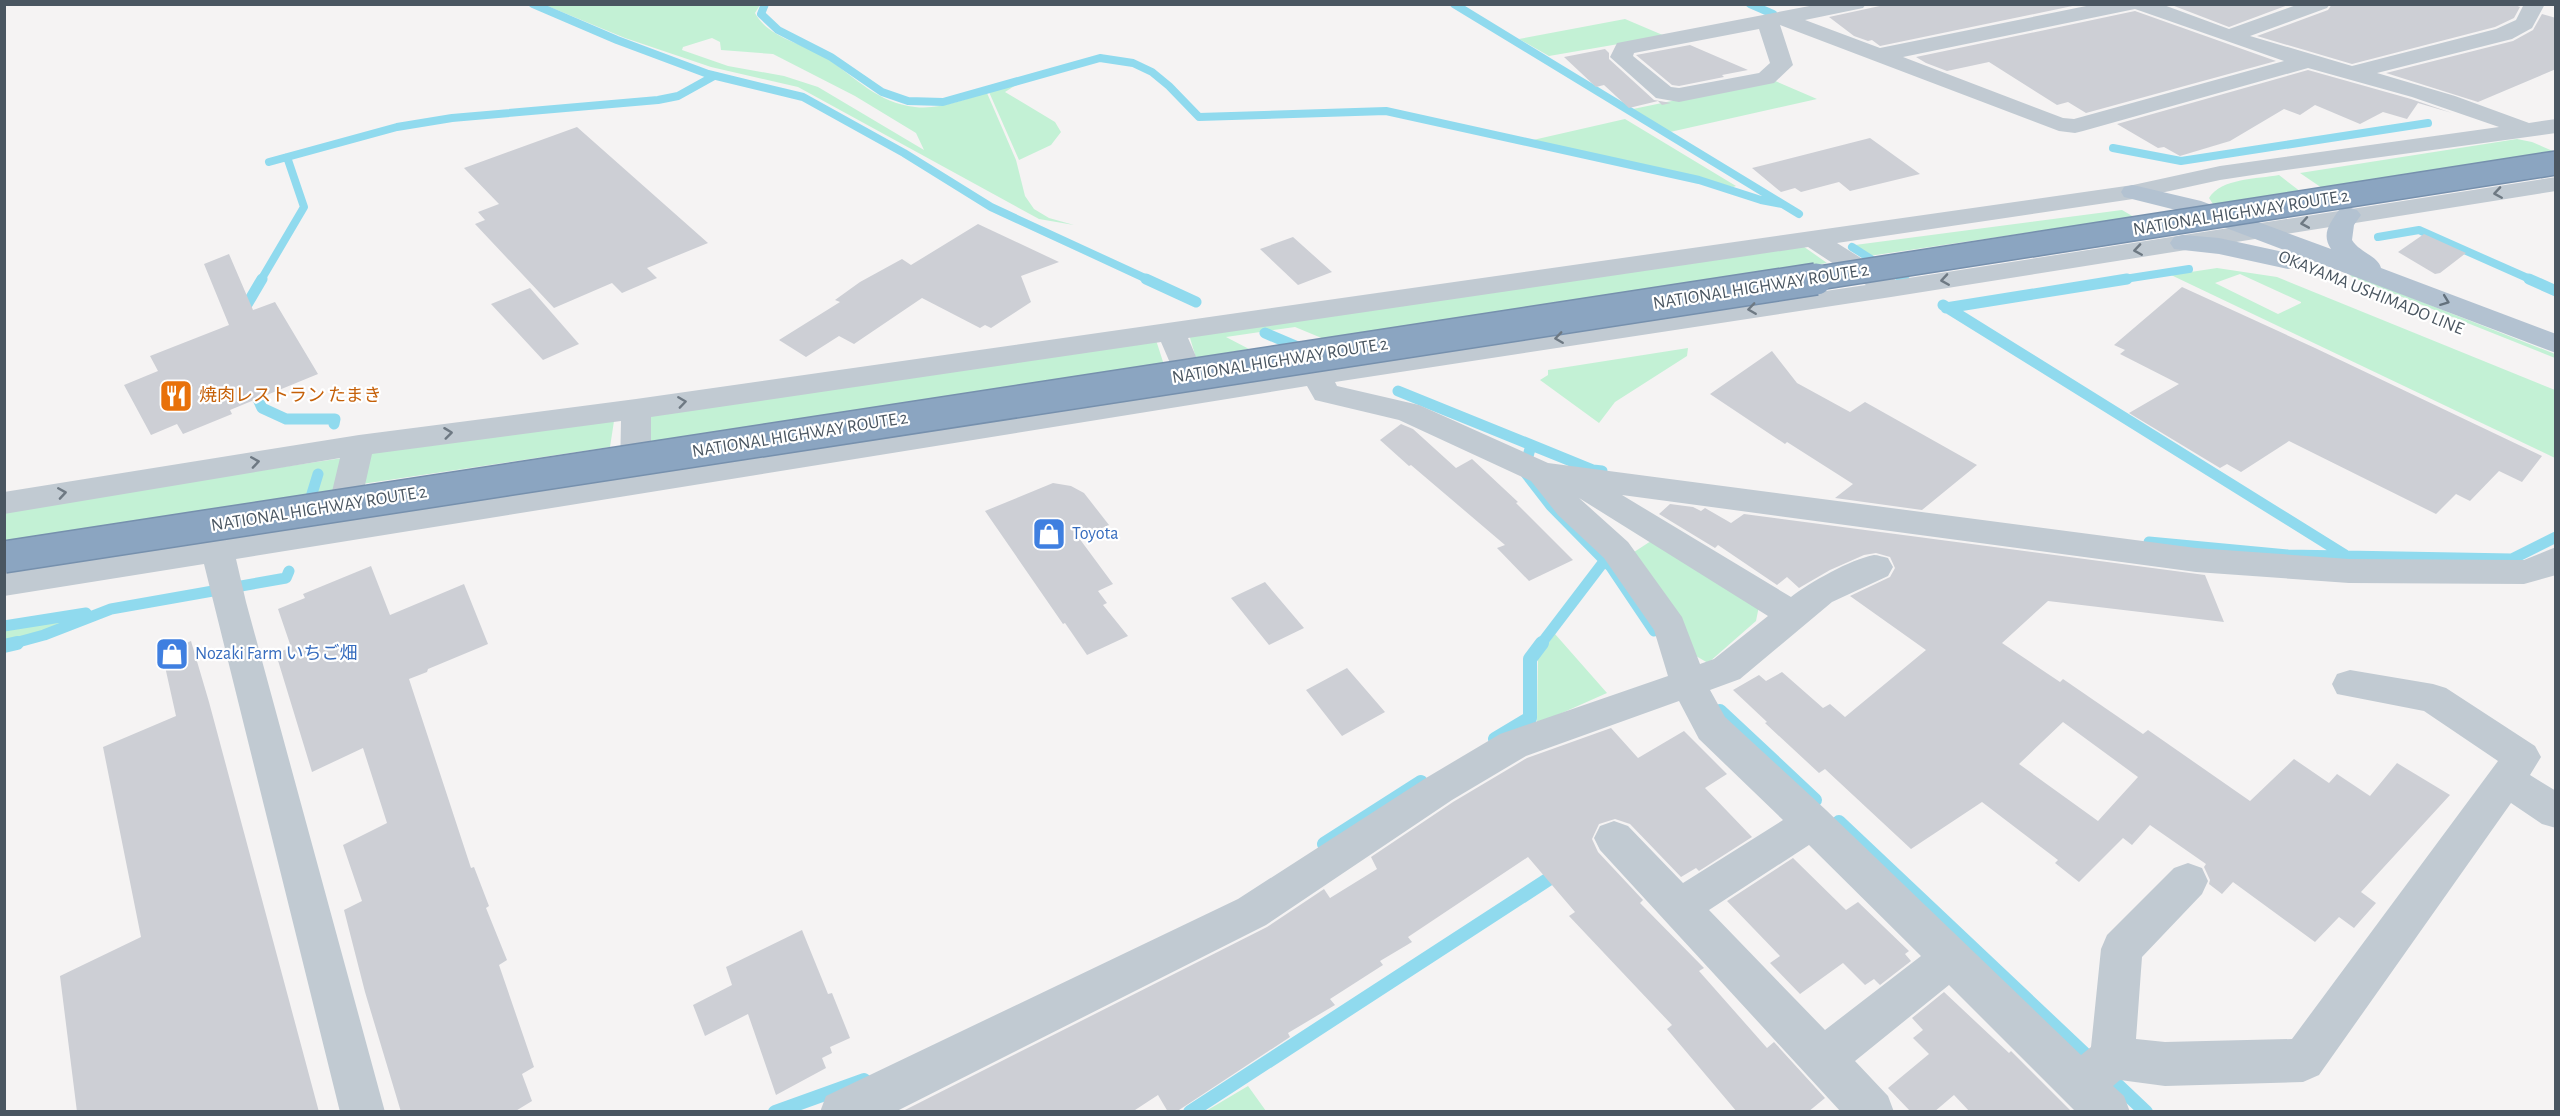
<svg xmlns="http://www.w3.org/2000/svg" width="2560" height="1116" font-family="'Alegreya Sans','Noto Sans JP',sans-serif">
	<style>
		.green { fill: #c3f1d5; fill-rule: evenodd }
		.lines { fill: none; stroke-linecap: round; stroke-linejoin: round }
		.stream-far2 { stroke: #90daee; stroke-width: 8 }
		.stream-far1 { stroke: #90daee; stroke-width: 11 }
		.stream { stroke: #90daee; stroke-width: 14 }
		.building { fill: #cdcfd5; fill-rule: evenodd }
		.street { fill: #c1cad2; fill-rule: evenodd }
		.primary { fill: #b3c2d1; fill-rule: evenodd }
		.highway-bridge-far1-casing { stroke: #7690ad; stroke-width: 26; stroke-linecap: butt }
		.highway-bridge-casing { stroke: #7690ad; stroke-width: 34; stroke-linecap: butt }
		.highway-bridge-far1 { stroke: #8ba5c1; stroke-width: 23 }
		.highway-bridge { stroke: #8ba5c1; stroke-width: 31 }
		.oneway { stroke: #6e7983 }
		.oneway2 { stroke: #64717d }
		.labels { text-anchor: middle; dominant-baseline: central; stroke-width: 4.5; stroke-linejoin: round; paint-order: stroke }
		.street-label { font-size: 18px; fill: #4a5661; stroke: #fff }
		.food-label { font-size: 18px; fill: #c56008; stroke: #fff; text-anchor: start }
		.shop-label { font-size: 18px; fill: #366cbe; stroke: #fff; text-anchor: start }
	</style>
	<rect width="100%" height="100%" fill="#f5f3f3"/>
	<!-- green -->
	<path class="green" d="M545,5H760L755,13C769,39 805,43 828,59C856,78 878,103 915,107C939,110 964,99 987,93L1016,160L1025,196L1034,209L1049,218L1074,225L1039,219L798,87L711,67L625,38ZM712,38L720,42L721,50L773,54L855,96L916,133L924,150L818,87L784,76L728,66L682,50L683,47Z
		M1625,19L1665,36L1549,56L1519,39Z
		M1773,80L1817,99L1670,132L1633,109Z
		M1016,85L1005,92L1055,122L1061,132L1051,145L1019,160L989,92Z
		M1625,119L1736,186L1733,187L1533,140Z
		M2517,139L2532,142L2555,152L2322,188L2300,173Z
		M2279,175L2301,192L2213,204L2209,198C2221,178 2258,179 2279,175Z
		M2122,210L2134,217L1869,256L1855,245Z
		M1800,244L1827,263L1324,339L1295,327L1226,337L1249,349L1196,358L1190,338L1191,334Z
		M2217,268L2277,277L2555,390V458L2171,275ZM2240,274L2301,302V303L2278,314L2215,283Z
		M2351,274L2555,354V358L2352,277L2350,275Z
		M1156,340L1164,365L646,443L648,421L653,414Z
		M1688,348L1687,356L1615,402L1599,423L1540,380L1548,375V370Z
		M614,421L610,447L355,485L362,458L373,452Z
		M343,458L323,527L5,574V508Z
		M1651,541L1759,606L1756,621L1708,663L1696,656L1631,554Z
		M60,621V625L5,642V630Z
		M1555,634L1607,693L1537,724L1538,657Z
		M1248,1086L1266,1111H1206Z"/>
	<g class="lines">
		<!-- stream-far2 -->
		<path class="stream-far2" d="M533,4L617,40L708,74L803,97L904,153L991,207L1149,280
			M765,4L761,14L778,30L831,57L882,92L908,101L943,102L1100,58L1133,63L1152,72L1169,86L1199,117L1386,111L1699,180L1761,200L1782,204
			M1454,4L1799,214
			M1750,4L1773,14
			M2113,148L2181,161L2428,123
			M269,162L397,127L452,118L658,100L678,96L714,76
			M2378,237L2419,230L2532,280
			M1852,247L1904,280
			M261,280L304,207L287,157
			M2118,280L2189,269"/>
		<!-- stream-far1 -->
		<path class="stream-far1" d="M1146,279L1196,302
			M1902,279L1905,281
			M2529,279L2556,291
			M1943,305L2345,555
			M1946,308L2127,279
			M242,313L262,279
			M1265,333L1305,350
			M251,384L262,408L286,419H335L334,424
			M1398,391L1593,470L1602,471
			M1531,445L1524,471L1551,506L1611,567L1654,631
			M307,510L318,474
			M2149,542L2288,555L2512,559L2556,537
			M4,626L86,613
			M11,644L44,635L111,609L286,578L289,571
			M1541,644L1605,560"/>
		<!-- stream -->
		<path class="stream" d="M4,646L17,643
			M1720,711L1815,800
			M1495,739L1530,718V659L1542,643
			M1839,822L2146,1112
			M1324,844L1421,782
			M775,1112L864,1080
			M1190,1112L1561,871"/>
	</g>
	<!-- building -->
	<path class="building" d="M1889,4H2082L1880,46L1872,40L1868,41L1854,36L1829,17Z
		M2169,4H2291L2229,27Z
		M2332,4H2513L2520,7L2514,18L2495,27L2352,64L2257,36L2328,10Z
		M2135,11L2276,61L2086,113L2068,102L2057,105L1989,62L1947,71L1926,63L1916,57Z
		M2542,14L2556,18V69L2478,102L2386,73L2513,41L2533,30Z
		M1690,45L1748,70L1722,75L1724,77L1679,86L1672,85L1636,55Z
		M1605,49L1609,53V59L1654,100L1671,103L1662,105L1658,101L1629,108L1604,85L1596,87L1564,57Z
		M2308,70L2411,99L2452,113L2418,103L2407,119L2383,112L2360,124L2315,105L2300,115L2284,109L2230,141L2180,156L2164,147L2158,148L2117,124Z
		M577,127L708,243L647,268L657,278L622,293L612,283L554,308L475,224L485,220L478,212L499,204L464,168Z
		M1870,138L1920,174L1850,191L1839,182L1801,192L1795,188L1781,192L1752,168Z
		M978,224L1059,262L1021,276L1031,302L991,328L985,325L980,328L922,298L854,344L839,336L806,357L779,340L840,302L835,300L860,282L902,259L911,265Z
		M2424,234L2466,253L2440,273L2435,274L2398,252Z
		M1293,237L1332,272L1298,285L1260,249Z
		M229,254L253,310L275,302L318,374L230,410L232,414L183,434L177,424L151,435L124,385L158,371L150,356L229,325L204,264Z
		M2182,287L2315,348L2542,456L2522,482L2499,471L2470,501L2456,494L2436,514L2289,441L2241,472L2227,464L2220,468L2129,413L2179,384L2120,354L2125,350L2114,345Z
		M530,288L579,344L543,360L491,304Z
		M1772,351L1797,383L1850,412L1865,402L1977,465L1922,510L1835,498L1853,484L1787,442L1785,444L1710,394Z
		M1401,424L1413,429L1456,468L1472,459L1518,502L1516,503L1573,560L1529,581L1497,548L1505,545L1411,465L1409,466L1380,440Z
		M1053,483L1071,486L1084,493L1109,525L1079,538L1113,584L1098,591L1107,603L1103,605L1128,636L1087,655L1065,623L1063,624L985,511Z
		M1670,504L1693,507L1701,511L1705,508L1731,523L1744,514L2205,575L2224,622L2048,601L2002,643L2060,682L2063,679L2143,734L2148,730L2250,801L2294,759L2329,783L2337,774L2370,796L2397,763L2450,795L2361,892L2376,903L2354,928L2339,917L2315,942L2233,882L2222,894L2209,884L2210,880L2204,867L2206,864L2150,825L2132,845L2123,838L2079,882L2055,863L2058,860L1982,802L1911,849L1825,769L1819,773L1765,723L1767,722L1733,690L1759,675L1766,681L1782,672L1823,708L1830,704L1845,717L1926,650L1850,596L1890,577L1895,568L1890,557L1876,553L1864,555L1830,570L1799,588L1787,577L1777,585L1718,545L1715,548L1659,514ZM2063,722L2138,777L2098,821L2019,764Z
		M371,566L390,615L464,584L488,644L428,669L427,672L409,679L471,868L474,867L489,906L486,908L507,960L499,965L534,1067L522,1074L532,1101L514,1112H401L365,992L344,910L362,901L343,845L387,823L363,748L312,772L276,654L291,647L278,609L305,598L303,594Z
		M1265,582L1304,628L1269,645L1231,598Z
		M191,641L209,702L319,1112H77L60,976L141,937L103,747L176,716L162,653Z
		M1347,668L1385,712L1342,736L1306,690Z
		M1611,728L1638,758L1684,731L1727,774L1705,788L1752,837L1699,871L1696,868L1681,877L1630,824L1615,819L1599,824L1592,839L1598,852L1643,900L1640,903L1704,968L1699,971L1767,1048L1774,1042L1825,1098L1808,1112H1737L1667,1029L1672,1025L1569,916L1575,912L1528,857L1408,937L1412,942L1380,961L1383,965L1330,999L1335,1005L1288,1033L1290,1037L1176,1112H1168L1158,1095L1132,1112H901L1267,927L1324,889L1330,898L1377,869L1371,857L1453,802L1527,758Z
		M1793,858L1846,910L1858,902L1909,951L1905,954L1911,961L1880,985L1874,979L1865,985L1843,963L1800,994L1770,963L1780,956L1727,901Z
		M802,930L828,994L832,993L850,1038L830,1047L832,1053L822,1058L826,1068L776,1095L748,1014L705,1036L693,1005L732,985L726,967Z
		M1944,992L2009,1053L2011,1051L2072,1112H1970L1954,1095L1934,1112H1911L1888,1088L1929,1054L1913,1038L1923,1030L1912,1018Z"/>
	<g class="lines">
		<!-- street -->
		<path class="street" d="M1820,4H1866L1863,8L1805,20L1880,48L2096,4H2161L2229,29L2299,4H2330L2327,8L2250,36L2352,66L2496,29L2516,20L2524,4H2545L2532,28L2512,39L2377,73L2455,96L2529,123L2556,119V133L2279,171L2220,180L2133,199L1837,243L1896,280L2556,177V191L1891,297L1335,382L1337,386L1419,405L1548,463L2196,548L2349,559L2524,560L2556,547V575L2524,584L2349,583L2196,572L1622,495L1791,597C1809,583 1851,559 1874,555C1878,555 1883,557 1888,558L1893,567L1888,576L1832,602L1740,679L1710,690L1725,717L1826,810L2081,1055L2091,1047L2101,949L2107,935L2174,868L2188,863L2202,868L2208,881L2202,894L2142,957L2136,1039L2165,1042L2292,1039L2498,761L2424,711L2337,694L2332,684L2337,674L2350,670L2433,684L2446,688L2535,746L2541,757L2530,775L2556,791V828L2542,824L2511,803L2319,1075L2303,1082L2165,1086L2120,1080L2113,1086L2124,1096L2130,1112H2076L1949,985L1855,1061L1888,1096L1894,1112H1841L1600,850L1594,838L1600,826L1614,821L1628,826L1683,883L1783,820L1699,739L1679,701L1526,756L1452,800L1266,925L895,1112H820L826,1096L1238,899L1426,778L1500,734L1668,676L1654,630L1604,558L1558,515L1531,481L1399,420L1315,400L1307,386L236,559L246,602L385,1112H340L204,564L4,596V571L325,521L340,458L4,514V492L359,435L636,399L2133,185L2220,166L2499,127L2412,97L2308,68L2083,131L2075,133L2059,131L1780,25L1793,65L1774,83L1679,102L1656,98L1610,57L1617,43ZM2135,9L2284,61L2074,119L2063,118L1903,57ZM1759,29L1770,63L1759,73L1679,88L1671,87L1633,56L1634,53ZM1808,247L1866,285L1207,382L1188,338ZM1161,342L1180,386L651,470V417ZM621,421L620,474L358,516L372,454ZM1579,498L1768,616L1714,659L1700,664L1682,617L1628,542ZM1809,845L1921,956L1825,1030L1709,910Z"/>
		<!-- primary -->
		<path class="primary" d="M2133,185L2201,201L2331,249C2321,234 2330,223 2339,210L2348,207L2357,210L2361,215L2354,225L2352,240C2359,252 2378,256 2381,268L2556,334V353L2184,212L2124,197L2121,192L2124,187Z
			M2183,235L2219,238L2288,253L2297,255L2301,261L2297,267L2288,269L2219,254L2174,249L2170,243L2174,237Z"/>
		<defs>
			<path id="highway-bridge-far1" d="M1806,280L2556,163"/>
			<path id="highway-bridge" d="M4,557L1816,279"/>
		</defs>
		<!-- highway-bridge-far1 casing -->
		<use href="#highway-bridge-far1" class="highway-bridge-far1-casing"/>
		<!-- highway-bridge casing -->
		<use href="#highway-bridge" class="highway-bridge-casing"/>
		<!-- highway-bridge-far1 -->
		<use href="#highway-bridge-far1" class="highway-bridge-far1"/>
		<!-- highway-bridge -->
		<use href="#highway-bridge" class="highway-bridge"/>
	</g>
	<!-- one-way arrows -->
	<defs><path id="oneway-chevron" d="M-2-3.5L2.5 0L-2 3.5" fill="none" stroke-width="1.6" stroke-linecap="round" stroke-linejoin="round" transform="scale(1.5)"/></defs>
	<g class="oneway">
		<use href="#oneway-chevron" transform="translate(2498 193) rotate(171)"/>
		<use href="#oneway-chevron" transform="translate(2305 223) rotate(170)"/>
		<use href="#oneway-chevron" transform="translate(2138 250) rotate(171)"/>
		<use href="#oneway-chevron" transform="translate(1945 280) rotate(171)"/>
		<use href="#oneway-chevron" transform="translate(1752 309) rotate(172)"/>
		<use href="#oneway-chevron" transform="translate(1559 338) rotate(172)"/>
		<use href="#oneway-chevron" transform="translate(682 402) rotate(-8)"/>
		<use href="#oneway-chevron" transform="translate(448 433) rotate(-7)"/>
		<use href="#oneway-chevron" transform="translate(255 462) rotate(-9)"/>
		<use href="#oneway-chevron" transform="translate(62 493) rotate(-9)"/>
	</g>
	<use class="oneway2" href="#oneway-chevron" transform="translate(2445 301) rotate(21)"/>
	<!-- icons -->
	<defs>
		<symbol id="restaurant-square" viewBox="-11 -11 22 22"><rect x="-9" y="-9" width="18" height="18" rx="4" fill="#e8710a" stroke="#fff"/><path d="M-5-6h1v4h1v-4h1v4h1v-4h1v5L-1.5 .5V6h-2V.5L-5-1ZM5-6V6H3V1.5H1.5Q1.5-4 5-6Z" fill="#fff"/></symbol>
		<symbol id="shop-square" viewBox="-11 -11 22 22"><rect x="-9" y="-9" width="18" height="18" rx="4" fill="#3f7fe0" stroke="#fff"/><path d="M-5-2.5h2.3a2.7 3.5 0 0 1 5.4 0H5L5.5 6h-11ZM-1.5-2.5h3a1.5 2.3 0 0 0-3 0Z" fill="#fff"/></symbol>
	</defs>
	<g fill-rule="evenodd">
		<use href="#restaurant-square" x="157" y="377" width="38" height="38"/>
		<use href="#shop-square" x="1030" y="515" width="38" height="38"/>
		<use href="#shop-square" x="153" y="635" width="38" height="38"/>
	</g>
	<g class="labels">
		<!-- street labels -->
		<g class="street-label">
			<text transform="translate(2241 213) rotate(-9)">NATIONAL HIGHWAY ROUTE 2</text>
			<text transform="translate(1761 287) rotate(-9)">NATIONAL HIGHWAY ROUTE 2</text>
			<text transform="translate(2371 293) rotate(22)">OKAYAMA USHIMADO LINE</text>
			<text transform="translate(1280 361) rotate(-9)">NATIONAL HIGHWAY ROUTE 2</text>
			<text transform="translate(800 435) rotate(-9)">NATIONAL HIGHWAY ROUTE 2</text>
			<text transform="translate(319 509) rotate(-9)">NATIONAL HIGHWAY ROUTE 2</text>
		</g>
		<!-- food labels -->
		<g class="food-label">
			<text x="199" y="396">焼肉レストラン たまき</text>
		</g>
		<!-- shop labels -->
		<g class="shop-label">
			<text x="1072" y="534">Toyota</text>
			<text x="195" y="654">Nozaki Farm いちご畑</text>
		</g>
	</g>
	<!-- border -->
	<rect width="2560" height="1116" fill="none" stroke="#4a5661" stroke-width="12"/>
</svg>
